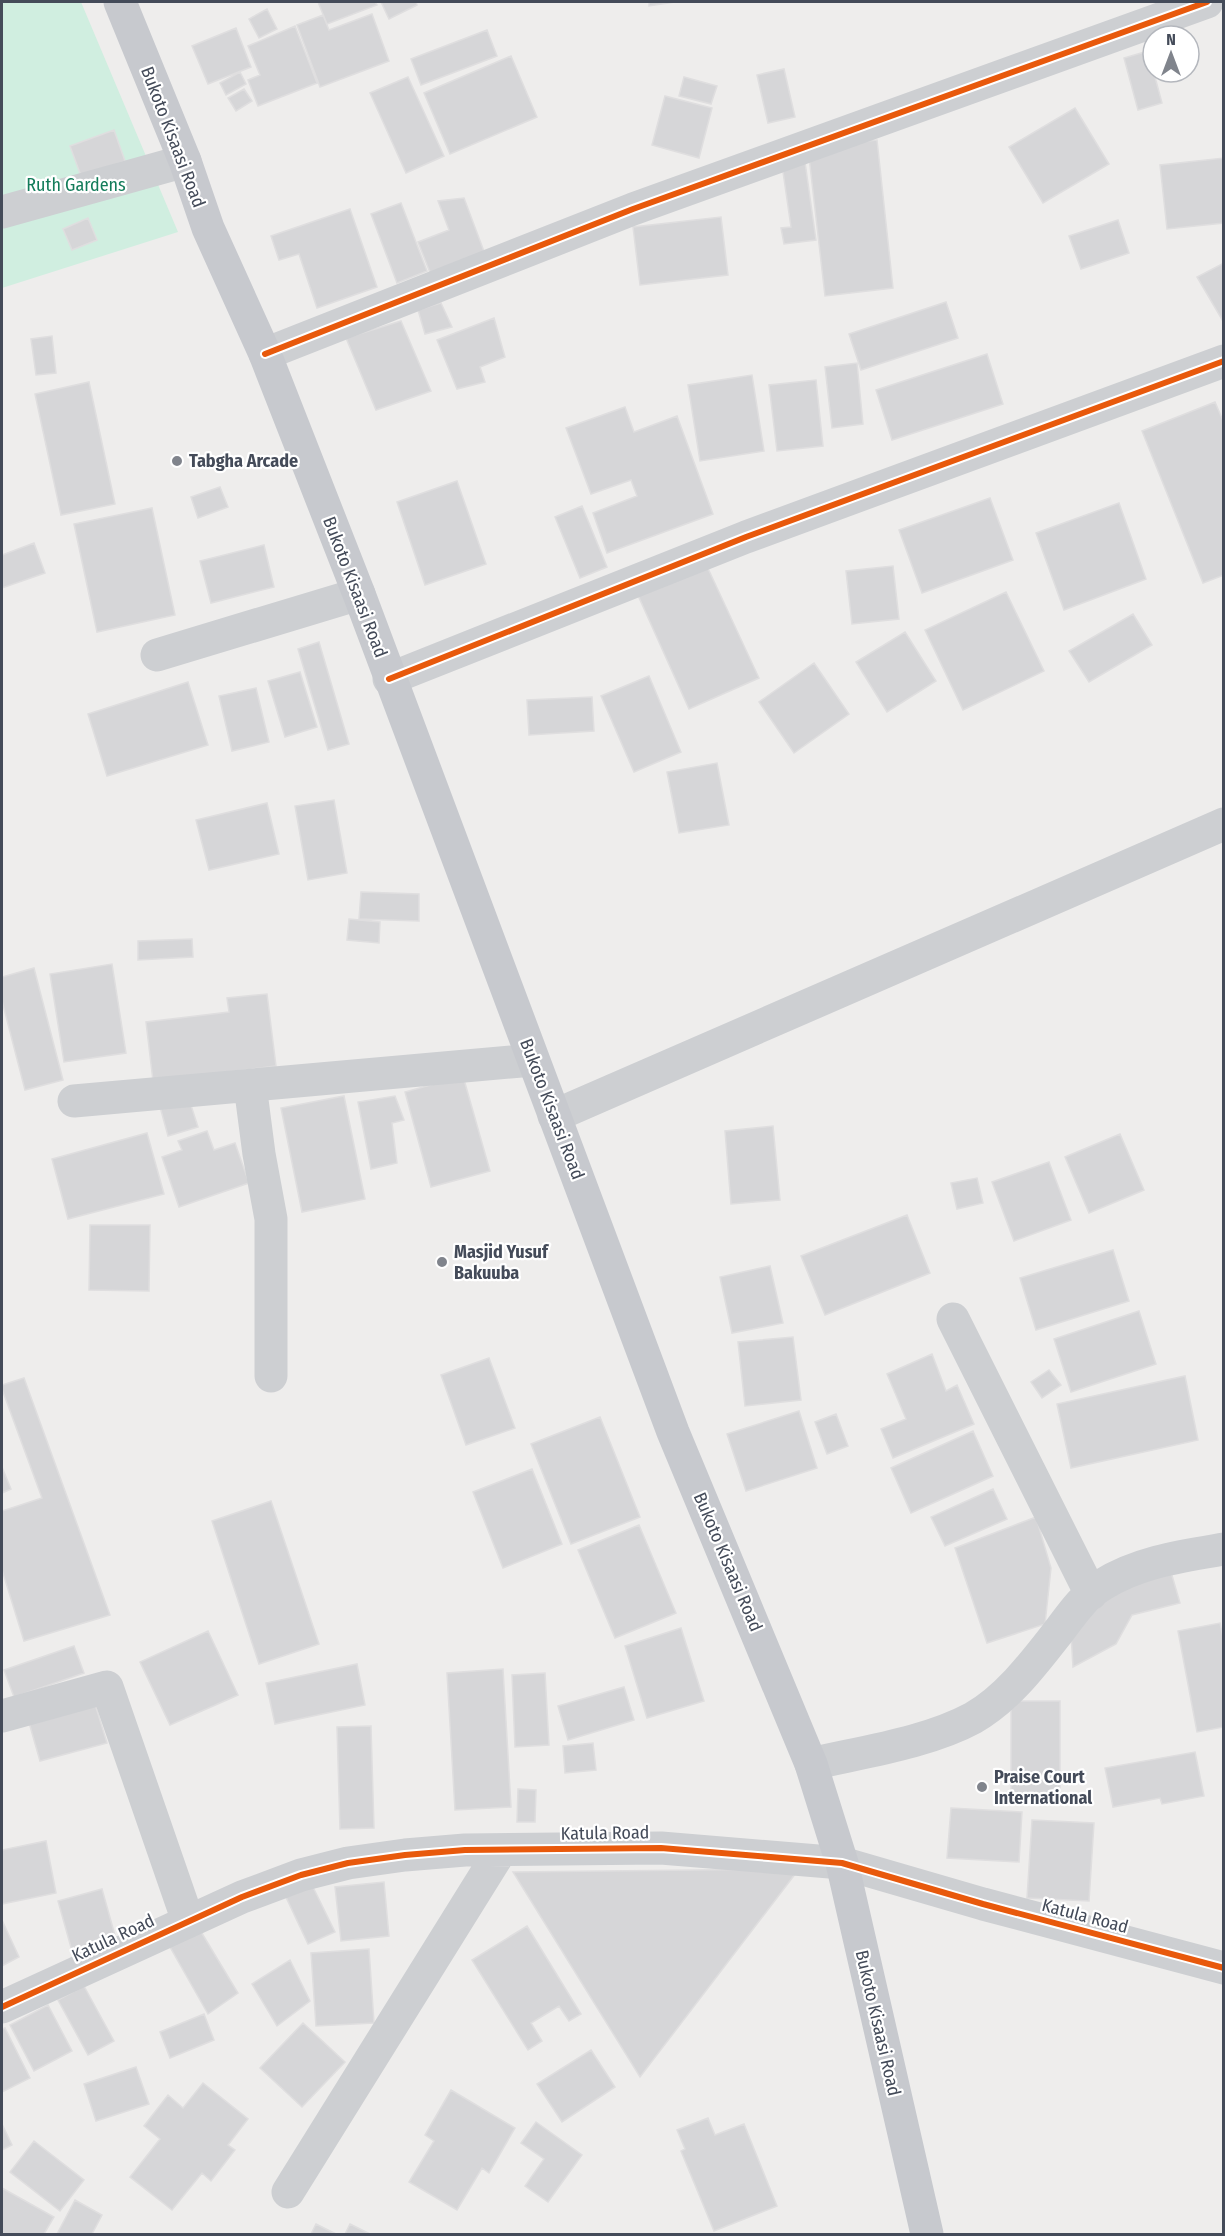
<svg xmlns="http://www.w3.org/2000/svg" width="1225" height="2236" font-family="'Fira Sans Condensed',sans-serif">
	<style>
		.green { fill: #d0eee0 }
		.building { fill: #d6d6d8; stroke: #dfdedf; stroke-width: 1.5 }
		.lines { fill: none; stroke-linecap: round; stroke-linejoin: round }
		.minor { stroke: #cdcfd2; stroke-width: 33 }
		.major { stroke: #c7c9ce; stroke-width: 33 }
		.cycleway-casing { stroke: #fff; stroke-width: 10 }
		.cycleway { stroke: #e8590c; stroke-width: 6 }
		.poi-dot { fill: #80848c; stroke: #fff; stroke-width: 2 }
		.labels { text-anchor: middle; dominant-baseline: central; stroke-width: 4.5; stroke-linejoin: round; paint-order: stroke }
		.street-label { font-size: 18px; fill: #444b59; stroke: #fff }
		.park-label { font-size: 18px; fill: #137c5a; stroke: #fff }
		.poi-label { font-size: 18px; font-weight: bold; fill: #444b59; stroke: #fff; text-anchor: start }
	</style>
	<rect width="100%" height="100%" fill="#eeedec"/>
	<!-- green -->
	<path class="green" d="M2,2H81L178,232L2,288Z"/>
	<!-- building -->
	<path class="building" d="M318,2H375L377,5L327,24Z
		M381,2H416L417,5L389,19Z
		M649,2H675L649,6Z
		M267,9L277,29L259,38L249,19Z
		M372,14L389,61L320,87L297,25L323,15L329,30Z
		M295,26L317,83L258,106L248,80L260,75L248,46Z
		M236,28L251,67L208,84L192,46Z
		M487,30L497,56L421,85L411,59Z
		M1148,51L1162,103L1138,110L1124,58Z
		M511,56L537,117L450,154L424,93Z
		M784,69L795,117L768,123L757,75Z
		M240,72L246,84L226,95L220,83Z
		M408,77L444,156L406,173L370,93Z
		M684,77L717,86L711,104L679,96Z
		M244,89L252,101L236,111L228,98Z
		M665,96L712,108L699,158L652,145Z
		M1075,108L1109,164L1043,203L1009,147Z
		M114,130L125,161L81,176L70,146Z
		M877,140L893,288L825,296L808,148Z
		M1224,158V223L1167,229L1160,165Z
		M805,162L816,240L784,244L781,228L791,227L782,165Z
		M464,198L485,254L431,275L418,242L449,230L438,201Z
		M401,203L427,271L397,283L371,214Z
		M350,209L377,287L317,308L299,254L279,260L271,236Z
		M721,217L728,275L640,285L633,227Z
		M88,218L97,240L72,250L63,229Z
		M1118,220L1129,253L1081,269L1069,236Z
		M1224,263V323L1197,277Z
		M946,302L958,338L861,370L849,334Z
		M441,303L452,327L425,334L418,310Z
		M494,318L505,357L480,367L485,382L457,389L437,340Z
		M401,321L431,391L376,410L346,338Z
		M52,336L56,373L36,375L31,339Z
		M987,354L1003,404L892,440L876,390Z
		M857,363L863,424L832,428L825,367Z
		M752,375L764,451L700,461L688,385Z
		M816,380L823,446L777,451L769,385Z
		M89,382L115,504L61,515L35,394Z
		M1215,402L1224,423V575L1203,583L1142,431Z
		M625,407L634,432L677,416L713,514L607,553L593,513L637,496L631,480L591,494L566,428Z
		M457,481L486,564L425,585L397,502Z
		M220,487L228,507L198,518L191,497Z
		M990,498L1013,560L922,593L899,530Z
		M1119,503L1146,579L1064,610L1036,533Z
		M582,506L607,567L580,578L555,517Z
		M152,508L175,615L97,632L74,524Z
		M34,543L45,573L2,588V555Z
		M264,545L274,587L211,603L200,561Z
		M705,562L759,678L689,709L637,593Z
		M893,566L899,619L852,624L846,571Z
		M1006,592L1044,671L963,710L925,630Z
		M1133,614L1152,645L1089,682L1069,651Z
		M905,632L936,681L887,712L856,662Z
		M319,642L349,744L328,750L298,649Z
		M814,663L849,714L794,753L759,702Z
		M300,672L317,727L285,737L268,681Z
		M649,676L681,752L634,772L601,696Z
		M188,682L208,745L107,776L88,714Z
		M256,688L269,742L232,751L219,696Z
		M592,697L594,731L529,735L527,700Z
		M717,763L729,825L679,833L667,772Z
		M334,800L347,873L308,880L295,806Z
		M267,803L279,854L209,870L196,820Z
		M361,892L419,894V921L359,919Z
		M349,919L380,922L379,943L347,940Z
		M192,939L193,957L138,960V941Z
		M112,964L126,1053L64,1062L50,974Z
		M34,968L63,1080L25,1090L2,1001V977Z
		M267,994L276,1066L153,1081L146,1022L229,1012L227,998Z
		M463,1076L490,1171L431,1187L405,1092Z
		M188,1096L198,1127L168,1136L159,1103Z
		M344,1096L365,1199L302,1212L281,1108Z
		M395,1096L404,1120L392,1123L397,1163L371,1169L358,1102Z
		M773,1126L780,1200L731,1204L725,1131Z
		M207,1131L214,1150L235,1143L249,1183L179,1207L162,1157L182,1150L178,1141Z
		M147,1133L164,1194L68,1219L52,1159Z
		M1120,1134L1144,1190L1089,1213L1065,1157Z
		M1049,1162L1071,1220L1014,1241L992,1182Z
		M977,1178L983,1203L957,1209L951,1183Z
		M907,1215L930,1273L825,1315L801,1256Z
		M90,1225H150L149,1291L89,1290Z
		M1113,1250L1129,1301L1036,1330L1020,1278Z
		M770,1266L783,1323L732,1333L720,1277Z
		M1139,1311L1156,1364L1071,1392L1054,1339Z
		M793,1337L801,1400L745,1406L738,1342Z
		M932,1354L946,1391L957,1385L974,1424L893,1458L881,1429L906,1419L887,1374Z
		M489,1358L515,1428L466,1445L441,1375Z
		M1049,1370L1061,1385L1042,1398L1031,1382Z
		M1185,1376L1198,1440L1071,1468L1057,1404Z
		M24,1378L110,1615L24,1641L2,1570V1511L42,1498L2,1389V1385Z
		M799,1411L817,1468L746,1491L727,1434Z
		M836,1414L848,1446L827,1454L815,1422Z
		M600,1417L640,1517L571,1544L531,1444Z
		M973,1431L993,1476L911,1513L891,1468Z
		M2,1467L11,1489L2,1493Z
		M532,1469L562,1544L503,1568L473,1492Z
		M993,1489L1007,1519L945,1546L931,1517Z
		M271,1501L319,1644L259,1664L212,1521Z
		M1036,1517L1051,1568L1045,1624L987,1643L955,1548Z
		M639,1525L676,1613L615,1638L578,1550Z
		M1171,1572L1180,1603L1132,1615L1116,1644L1073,1667L1071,1634L1115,1592Z
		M1220,1623L1224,1642V1727L1197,1732L1178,1631Z
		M681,1628L704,1701L647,1718L625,1646Z
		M208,1631L238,1695L170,1725L140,1662Z
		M74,1646L84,1673L14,1697L4,1670Z
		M357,1664L365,1705L275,1724L266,1683Z
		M503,1669L511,1807L455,1810L447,1673Z
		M545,1673L549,1745L515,1747L512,1675Z
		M624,1687L634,1720L568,1740L558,1706Z
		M94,1701L107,1743L40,1761L28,1719Z
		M1011,1701H1060V1804H1011Z
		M371,1726L374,1828L340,1829L337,1727Z
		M593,1743L596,1770L565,1773L563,1746Z
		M1195,1752L1204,1796L1162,1804L1160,1798L1113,1807L1105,1768Z
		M518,1789L536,1790L535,1822H517Z
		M951,1808L1022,1812L1019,1862L947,1858Z
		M1032,1820L1094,1823L1089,1901L1027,1898Z
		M46,1841L56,1893L2,1904V1850Z
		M799,1869L640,2077L513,1872Z
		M384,1882L389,1936L341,1941L335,1887Z
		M311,1883L335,1932L308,1944L285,1895Z
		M102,1889L116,1939L72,1951L58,1901Z
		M2,1920L19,1957L2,1966Z
		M527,1926L581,2014L569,2021L559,2006L531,2023L542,2041L528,2050L472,1960Z
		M200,1930L238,1993L208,2014L170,1947Z
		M369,1949L374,2023L316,2026L311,1953Z
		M290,1960L310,2001L277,2026L252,1984Z
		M84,1986L114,2041L88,2055L58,2000Z
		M48,2005L72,2051L34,2071L10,2025Z
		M204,2014L214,2040L170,2058L160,2032Z
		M303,2023L345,2062L302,2107L260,2068Z
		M5,2028L30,2078L2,2092V2029Z
		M591,2050L615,2087L562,2122L537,2084Z
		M136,2067L149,2104L96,2121L84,2084Z
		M203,2083L248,2119L228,2145L235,2150L211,2181L202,2173L172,2210L130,2177L160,2139L144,2126L168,2095L183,2108Z
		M451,2090L515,2128L489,2173L482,2168L457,2210L409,2182L434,2141L425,2135Z
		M708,2118L715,2135L744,2124L777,2206L714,2231L681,2151L685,2149L677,2130Z
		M536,2122L582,2155L548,2202L525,2186L544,2159L521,2143Z
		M2,2124L12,2145L2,2150Z
		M34,2141L84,2180L60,2211L10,2172Z
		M2,2188L54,2217L44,2234H5L2,2233Z
		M75,2200L102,2215L92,2234H57Z
		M316,2224L336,2234H311Z
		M350,2224L370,2234H345Z"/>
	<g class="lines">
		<!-- minor -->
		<path class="minor" d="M2,212L185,161
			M265,354L633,209L1207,2
			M157,655L359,594
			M389,679L746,537L1224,361
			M250,1085L259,1154L271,1219V1376
			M74,1101L533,1060
			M554,1116L1224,824
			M953,1319L1091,1594
			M2,1716L107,1687L188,1921
			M811,1764C862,1752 927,1743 973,1718C1008,1698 1034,1663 1059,1631C1071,1615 1084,1596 1102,1585C1138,1562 1182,1556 1224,1549
			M2,2007L242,1897L301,1875L348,1863L405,1855L465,1850L661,1848L842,1863L983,1904L1224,1968
			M288,2192L501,1850"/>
		<!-- major -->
		<path class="major" d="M120,2L185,161L208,228L265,354L359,594L673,1432L811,1764L842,1863L927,2234"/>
		<defs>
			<path id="cycleway" d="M265,354L633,209L1207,2
				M389,679L746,537L1224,361
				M2,2007L242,1897L301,1875L348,1863L405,1855L465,1850L661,1848L842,1863L983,1904L1224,1968"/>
		</defs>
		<!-- cycleway casing -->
		<use href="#cycleway" class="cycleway-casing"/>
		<!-- cycleway -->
		<use href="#cycleway" class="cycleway"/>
	</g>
	<!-- markers -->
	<g class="poi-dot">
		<circle cx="177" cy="461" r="6"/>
		<circle cx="442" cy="1262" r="6"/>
		<circle cx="982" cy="1787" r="6"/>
	</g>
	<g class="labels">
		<!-- street labels -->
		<g class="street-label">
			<text transform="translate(173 137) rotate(69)">Bukoto Kisaasi Road</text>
			<text transform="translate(355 587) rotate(69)">Bukoto Kisaasi Road</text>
			<text transform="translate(552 1109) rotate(69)">Bukoto Kisaasi Road</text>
			<text transform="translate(728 1562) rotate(67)">Bukoto Kisaasi Road</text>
			<text transform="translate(605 1833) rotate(-1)">Katula Road</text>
			<text transform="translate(1085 1916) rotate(15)">Katula Road</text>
			<text transform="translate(113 1938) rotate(-25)">Katula Road</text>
			<text transform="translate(878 2023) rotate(77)">Bukoto Kisaasi Road</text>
		</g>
		<!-- park labels -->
		<g class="park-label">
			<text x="76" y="185">Ruth Gardens</text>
		</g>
		<!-- poi labels -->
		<g class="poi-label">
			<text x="189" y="461">Tabgha Arcade</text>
			<text x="454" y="1252">Masjid Yusuf<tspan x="454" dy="21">Bakuuba</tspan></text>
			<text x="994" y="1777">Praise Court<tspan x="994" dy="21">International</tspan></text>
		</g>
	</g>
	<!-- border -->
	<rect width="1225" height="2236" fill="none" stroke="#444b59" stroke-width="6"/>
	<!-- north arrow -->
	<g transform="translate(1171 54)"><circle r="28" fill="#ffffff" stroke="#b4b7bd" stroke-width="1.5"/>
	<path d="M0-4.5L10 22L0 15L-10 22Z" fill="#80848c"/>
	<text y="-9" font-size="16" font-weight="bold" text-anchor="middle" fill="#444b59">N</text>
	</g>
</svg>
